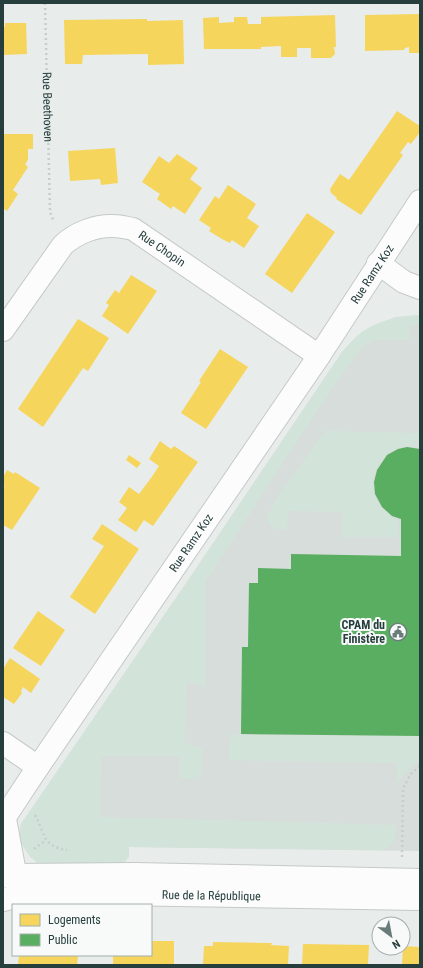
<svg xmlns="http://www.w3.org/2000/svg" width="423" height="968" font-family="'Roboto Condensed',sans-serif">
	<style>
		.built { fill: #d6dddb }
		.green { fill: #d2e4da }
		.homes { fill: #f6d55c }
		.public { fill: #5aae61 }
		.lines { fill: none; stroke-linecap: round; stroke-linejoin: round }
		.minor-casing { stroke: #c5c9c8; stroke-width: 24 }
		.tertiary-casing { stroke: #c5c9c8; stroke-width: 24 }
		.path { stroke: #c6cecd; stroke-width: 2.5; stroke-dasharray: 2 3; stroke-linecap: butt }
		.minor { stroke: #fcfcfc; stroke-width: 22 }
		.tertiary { stroke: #fcfcfc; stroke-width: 22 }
		.labels { text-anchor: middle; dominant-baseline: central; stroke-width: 4; stroke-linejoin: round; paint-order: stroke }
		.street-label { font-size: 12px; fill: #263f3d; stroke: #f7faf9 }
		.poi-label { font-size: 12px; font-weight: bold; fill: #263f3d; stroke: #f7faf9; text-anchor: end }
	</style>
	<rect width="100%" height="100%" fill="#e8eceb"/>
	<!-- built -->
	<path class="built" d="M420,315V851L129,847V857L31,858L21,843L19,835L21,824L191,576L342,352L363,331L375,325L396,317Z"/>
	<!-- green -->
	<path class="green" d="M420,315V325L409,326V340H374L361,348L328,394L205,582V686L187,682L184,742L202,749L201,774L197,779L179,778V756H101L100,817L396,825C395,837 397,843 384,850L129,847V857L124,863L38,864C25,852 18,842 21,824L191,576L342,352C348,345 355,337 362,332C379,320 400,316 420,315Z
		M325,431L420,433V447C386,438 359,478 380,506C384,512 391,516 397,520L398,537H342L343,512L288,511L287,530L272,528L267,518L275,501Z
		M230,735L418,736V762C409,768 402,775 397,785V763L229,760Z"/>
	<!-- homes -->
	<path class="homes" d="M420,14V53H409V47L405,48L404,50L365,51V15Z
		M335,15L336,47H334L335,54L331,58H311V48H297V57H281V46L261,47V49H204L203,18L219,17V23L234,22V17H247L248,24H261V17Z
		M147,19V21L183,20L184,64L148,65V54L83,55L82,64H65L64,20Z
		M5,23H26L27,54L3,55V27H5Z
		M397,111L420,126V132L411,144L408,142L400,153L403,155L361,215L336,199L337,198L331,193L330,189L340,174L349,180Z
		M3,134H33V149H28V160L25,164L28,167L13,190L18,194L7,211L3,208Z
		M115,148L118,183L101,185L100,179L70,181L68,151Z
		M177,154L198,168L190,179L202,188L185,214L173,206L171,209L157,199L160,194L142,182L159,156L169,163Z
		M228,185L256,204L247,218L259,226L244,248L232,240L230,243L222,239L209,231L211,228L199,220L215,196L219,199Z
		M307,213L335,232L292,293L265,274Z
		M131,275L157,291L128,334L102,316L109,305L106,303L115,290L119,293Z
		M78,319L109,338L88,371L83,368L43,427L18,409Z
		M220,349L248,367L206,429L181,413L201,382L199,381Z
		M160,441L171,449L174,446L198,462L153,526L144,520L136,532L118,520L127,508L119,502L129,487L139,494L151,478L159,466L149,459Z
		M129,455L141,463L137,468L126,460Z
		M7,470L14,474L15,472L40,488L12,530L3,525V489L5,486L3,485V477Z
		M102,524L139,549L95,614L70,597L104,546L92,539Z
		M38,611L65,630L41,666L13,648Z
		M10,658L40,679L31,693L23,687L21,691L22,693L14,704L3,697V669Z
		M151,941H174V965H113V955H151Z
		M213,942L272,943L271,945L289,946L288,965H203L204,946H213Z
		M303,944L369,945L368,965H302Z
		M403,946L420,947V965H402Z
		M19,955H78L77,965H18Z"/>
	<!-- public -->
	<path class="public" d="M407,447L420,449V736L241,734L242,647H248L249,583H258V568L291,569V554L401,556V519L392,516L382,507L375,494L374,482L377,470L387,455L398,449Z"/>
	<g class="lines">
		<defs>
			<g id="minor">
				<path d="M378,263L404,282L420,288"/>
				<path id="s2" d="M3,330L63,245C76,233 96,225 114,226C121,226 127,228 133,229L319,356"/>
				<path d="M3,743L38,767"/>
				<path d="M5,819L19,894"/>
				<path id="s3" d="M3,820L38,767L319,356L420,201"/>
			</g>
			<g id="tertiary">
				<path d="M3,877L15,875L135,874L420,880"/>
				<path id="s4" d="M3,900L19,896L49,893L420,899"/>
			</g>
		</defs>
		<!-- minor casing -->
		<use href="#minor" class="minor-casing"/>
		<!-- tertiary casing -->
		<use href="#tertiary" class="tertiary-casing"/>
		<!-- path -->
		<g class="path">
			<path id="s1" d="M45,3L50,212L54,222"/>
			<path d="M35,815C45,832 41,846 67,850"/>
			<path d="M34,849L46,840"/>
			<path d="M402,857L403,788L411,774L420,766"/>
		</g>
		<!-- minor -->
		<use href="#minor" class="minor"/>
		<!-- tertiary -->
		<use href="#tertiary" class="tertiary"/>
	</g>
	<!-- icons -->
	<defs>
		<symbol id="civic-ring" viewBox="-11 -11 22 22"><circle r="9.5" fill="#f7faf9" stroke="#6a7c7a" stroke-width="1.5"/><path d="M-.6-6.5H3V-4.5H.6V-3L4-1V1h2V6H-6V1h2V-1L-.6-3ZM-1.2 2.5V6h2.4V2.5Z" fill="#6a7c7a"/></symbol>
	</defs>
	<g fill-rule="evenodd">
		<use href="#civic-ring" x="388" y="622" width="20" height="20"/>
	</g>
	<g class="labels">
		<!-- street labels -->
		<g class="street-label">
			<text stroke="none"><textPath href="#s1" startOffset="104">Rue Beethoven</textPath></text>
			<text stroke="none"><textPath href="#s2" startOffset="214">Rue Chopin</textPath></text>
			<text stroke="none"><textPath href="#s3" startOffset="659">Rue Ramz Koz</textPath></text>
			<text stroke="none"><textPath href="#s3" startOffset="335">Rue Ramz Koz</textPath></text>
			<text stroke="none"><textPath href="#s4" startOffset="209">Rue de la République</textPath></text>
		</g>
		<!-- poi labels -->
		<g class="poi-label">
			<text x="385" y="625">CPAM du<tspan x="385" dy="14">Finistère</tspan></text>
		</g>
	</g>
	<!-- border -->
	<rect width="423" height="968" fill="none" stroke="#263f3d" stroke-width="8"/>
	<!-- legend -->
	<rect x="12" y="904" width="140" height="52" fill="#f7faf9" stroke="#a3afae"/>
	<rect x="20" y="914" width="20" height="12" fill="#f6d55c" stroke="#a3afae"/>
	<text x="48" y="924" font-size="12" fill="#263f3d">Logements</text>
	<rect x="20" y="934" width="20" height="12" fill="#5aae61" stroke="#a3afae"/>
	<text x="48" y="944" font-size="12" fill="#263f3d">Public</text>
	<!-- north arrow -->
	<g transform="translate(391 936) rotate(148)"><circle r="19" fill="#f7faf9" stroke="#a3afae"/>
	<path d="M0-3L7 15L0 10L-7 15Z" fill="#6a7c7a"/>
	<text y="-6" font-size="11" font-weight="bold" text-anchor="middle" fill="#263f3d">N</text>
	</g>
</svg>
